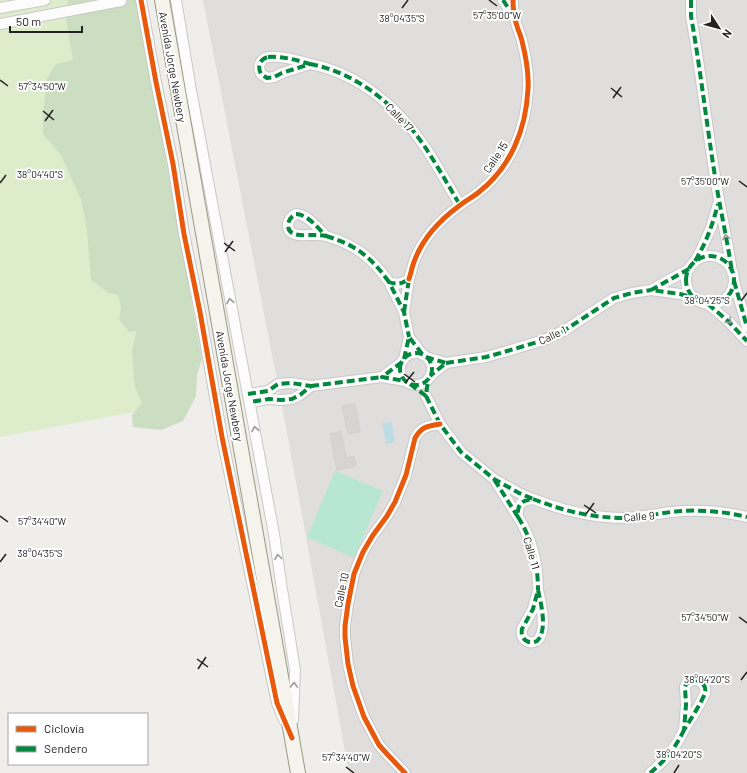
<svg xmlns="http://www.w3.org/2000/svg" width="747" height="773" font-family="Barlow,sans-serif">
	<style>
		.residential { fill: #dfdedc }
		.grass { fill: #ddeccb }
		.forest { fill: #cbdec1 }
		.pitch { fill: #b7e6d2 }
		.water { fill: #bfdbe3 }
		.building { fill: #d7d4d2; stroke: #d3d0cc }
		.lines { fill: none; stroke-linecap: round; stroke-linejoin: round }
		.minor-casing { stroke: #c9c8c7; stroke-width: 12 }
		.secondary-casing { stroke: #999a82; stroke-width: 16 }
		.minor { stroke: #fdfcfc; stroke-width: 10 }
		.secondary { stroke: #f4f4ed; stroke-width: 14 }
		.quiet { stroke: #00873e; stroke-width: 4; stroke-dasharray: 8 4; stroke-linecap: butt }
		.cycleway-casing { stroke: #fff; stroke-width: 8 }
		.cycleway { stroke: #e8590c; stroke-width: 5 }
		.oneway { stroke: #9a9a9a }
		.ticks { fill: none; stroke: #222; stroke-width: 1.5 }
		.labels { text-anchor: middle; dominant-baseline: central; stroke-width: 4; stroke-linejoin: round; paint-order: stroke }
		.street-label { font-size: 11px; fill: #222; stroke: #fff }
		.ticks-label { font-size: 10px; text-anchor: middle; fill: #222; stroke: #fff; stroke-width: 4; stroke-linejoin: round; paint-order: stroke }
	</style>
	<rect width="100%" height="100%" fill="#f0eeeb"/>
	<!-- residential -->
	<path class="residential" d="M203,0H747V773H349L283,411Z"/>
	<!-- grass -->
	<path class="grass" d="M0,0H121L193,401L0,437Z"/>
	<!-- forest -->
	<path class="forest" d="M68,0H137L202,359L197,375L196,396L183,421L161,430L133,427L132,415L142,403L135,387L132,351L137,330L129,332L119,319L121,307L118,295L109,293L91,280L87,230L82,202L61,155L43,134V114L47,78L56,64L73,60L66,18Z"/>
	<!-- pitch -->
	<path class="pitch" d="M335,471L383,491L354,558L307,537Z"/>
	<!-- water -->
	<path class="water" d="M392,422L395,442L386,444L382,423Z"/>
	<!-- building -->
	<path class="building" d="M355,404L360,432L348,434L342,406Z
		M341,431L346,458L354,456L356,466L337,470L330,434Z"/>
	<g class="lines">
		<defs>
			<path id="minor" d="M141,0L156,82L173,164L184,234L200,312L222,437L277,703L284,720
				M176,0L191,90L274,534L282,589L295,670L293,720
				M503,0L513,16
				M691,0V16C700,67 706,119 714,170C719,204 727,238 732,272
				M0,8L45,0
				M0,24L121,1V0
				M268,57C283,56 296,60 310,64L282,73L274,77L267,78L261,74C257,66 260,59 268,57Z
				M310,64C358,73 398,107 425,147C437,165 448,185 460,205
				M296,214C307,214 318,228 326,236C322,235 318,235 313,235C305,235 287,238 288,224C289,219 292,216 296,214Z
				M326,236C356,245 371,257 389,282
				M686 280a24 24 0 1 1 48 0a24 24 0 1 1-48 0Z
				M694,263L701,250L711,228L718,204
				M689,269L651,290L680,294L694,298
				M409,279C411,273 412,267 414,262C422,239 440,220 459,206C465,201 473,197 479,192C511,167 526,129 528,89C529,73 526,57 522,41C520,33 516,26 515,18C513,12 513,6 513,0
				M734,281L747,327
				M708,304L728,321L747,341
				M404,312L409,279C402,284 397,285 389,282L404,312L409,337
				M400 369a16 16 0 1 1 32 0a16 16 0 1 1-32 0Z
				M426,357L446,363L430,376
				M404,359L409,337L423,355
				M402,362L382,377L405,381
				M446,363L486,357L504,352L544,340L565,330L614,298L632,293L651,290
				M311,386L382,377
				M248,394L268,391L278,384L291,383L311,386L300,395L292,399L281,400L269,399L250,402
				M426,396L440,424L461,452L494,479L519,493L533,499C521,500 517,505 518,517L494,479
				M533,499C564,511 592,518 625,518C641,517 656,514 671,512C697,509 722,511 747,517
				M518,517C532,539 538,564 538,590
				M538,590C541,603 548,631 537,641C528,645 520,639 522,629L533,609Z
				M692,680C700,679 707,685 705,693C701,704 690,720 684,730L686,705L685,687L686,684Z
				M405,773L387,754L379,745L364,717L353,686L348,664L345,637V626L348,604L354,574L358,564L363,552L373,535L387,516L395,502L406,475L415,438C422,426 428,426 440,424
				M650,773C665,761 676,747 684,730"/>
			<path id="secondary" d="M162,0L298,773"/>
		</defs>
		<!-- minor casing -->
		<use href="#minor" class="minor-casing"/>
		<!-- secondary casing -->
		<use href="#secondary" class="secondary-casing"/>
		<!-- minor -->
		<use href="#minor" class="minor"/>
		<!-- secondary -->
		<use href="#secondary" class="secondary"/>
		<!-- quiet -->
		<path class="quiet" d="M503,0L512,14
			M691,0V16C700,67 706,119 714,170C719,204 727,238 732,272
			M268,57C283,56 296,60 310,64L282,73L274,77L267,78L261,74C257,66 260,59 268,57Z
			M310,64C358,73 398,107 425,147C437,165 448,185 460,205
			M296,214C307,214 318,228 326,236C322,235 318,235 313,235C305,235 287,238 288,224C289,219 292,216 296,214Z
			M326,236C356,245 371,257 389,282
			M686 280a24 24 0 1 1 48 0a24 24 0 1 1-48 0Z
			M695,261C707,241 712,226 718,204
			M689,269L651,290L680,294L694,298
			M734,281L747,327
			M708,304L728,321L747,341
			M404,312L409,279C402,284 397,285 389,282L404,312L409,337
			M400 369a16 16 0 1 1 32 0a16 16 0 1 1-32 0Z
			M426,357L446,363L430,376
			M404,359L409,337L423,355
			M402,362L382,377L405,381
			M446,363L486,357L504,352L544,340L565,330L614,298L632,293L651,290
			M410,384L426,396L428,379
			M311,386L382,377
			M248,394L268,391L278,384L291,383L311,386L300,395L292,399L281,400L269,399L250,402
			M426,396L440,424L461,452L494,479L519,493L533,499C521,500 517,505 518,517L494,479
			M533,499C564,511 592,518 625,518C641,517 656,514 671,512C697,509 722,511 747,517
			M518,517C532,539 538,564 538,590
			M538,590C541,603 548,631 537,641C528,645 520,639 522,629L533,609Z
			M692,680C700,679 707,685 705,693C701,704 690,720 684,730L686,705L685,687L686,684Z
			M650,773C665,761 676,747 684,730"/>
		<defs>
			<path id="cycleway" d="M141,0L156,82L173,164L184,234L200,312L222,437L277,703L292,738
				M409,279C411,273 412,267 414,262C422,239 440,220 459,206C465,201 473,197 479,192C511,167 526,129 528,89C529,73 526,57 522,41C520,33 516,26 515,18C513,12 513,6 513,0
				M405,773L387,754L379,745L364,717L353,686L348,664L345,637V626L348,604L354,574L358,564L363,552L373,535L387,516L395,502L406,475L415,438C422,426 428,426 440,424"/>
		</defs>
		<!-- cycleway casing -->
		<use href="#cycleway" class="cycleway-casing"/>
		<!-- cycleway -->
		<use href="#cycleway" class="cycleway"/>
	</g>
	<!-- one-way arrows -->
	<defs><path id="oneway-chevron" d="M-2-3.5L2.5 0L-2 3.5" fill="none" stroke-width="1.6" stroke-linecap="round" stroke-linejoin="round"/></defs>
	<g class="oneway">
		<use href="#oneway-chevron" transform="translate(726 237) rotate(-101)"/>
		<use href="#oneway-chevron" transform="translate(230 301) rotate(-101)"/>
		<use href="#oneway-chevron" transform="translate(729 321) rotate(44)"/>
		<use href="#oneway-chevron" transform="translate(255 429) rotate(-101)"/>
		<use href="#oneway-chevron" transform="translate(278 557) rotate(-98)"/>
		<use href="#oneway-chevron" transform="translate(294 685) rotate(-88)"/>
	</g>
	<!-- ticks -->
	<path class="ticks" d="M489,0L497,6M402,8L408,0M0,80L8,86M611,88L622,97M613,98L621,87M43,111L54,120M45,121L53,110M739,181L747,187M0,183L6,175M224,243L235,251M225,252L233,241M741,301L747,293M404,374L415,382M405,383L414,372M584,505L596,513M586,514L594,503M0,516L8,522M0,562L6,554M739,617L747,623M197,659L208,667M198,669L206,657M741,680L747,672M346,767L354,773M674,773L679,765"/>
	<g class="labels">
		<!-- street labels -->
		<g class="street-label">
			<text transform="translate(173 67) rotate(80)">Avenida Jorge Newbery</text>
			<text transform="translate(400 117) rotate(46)">Calle 17</text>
			<text transform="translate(495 157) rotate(-56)">Calle 15</text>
			<text transform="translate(552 335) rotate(-25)">Calle 1</text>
			<text transform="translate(230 386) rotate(80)">Avenida Jorge Newbery</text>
			<text transform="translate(639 516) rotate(-5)">Calle 9</text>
			<text transform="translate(532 553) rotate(74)">Calle 11</text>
			<text transform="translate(341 590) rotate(-78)">Calle 10</text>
		</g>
	</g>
	<g class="ticks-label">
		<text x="497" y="19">57°35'00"W</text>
		<text x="402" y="22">38°04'35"S</text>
		<text x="42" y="90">57°34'50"W</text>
		<text x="40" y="178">38°04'40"S</text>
		<text x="705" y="185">57°35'00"W</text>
		<text x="707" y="304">38°04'25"S</text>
		<text x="42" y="525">57°34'40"W</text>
		<text x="40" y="557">38°04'35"S</text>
		<text x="705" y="621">57°34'50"W</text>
		<text x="707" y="683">38°04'20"S</text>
		<text x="679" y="758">38°04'20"S</text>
		<text x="346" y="761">57°34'40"W</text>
	</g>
	<!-- legend -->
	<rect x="8" y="713" width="140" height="52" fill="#ffffff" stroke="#a7a7a7"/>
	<rect x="16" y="726" width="20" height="6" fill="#e8590c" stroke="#a7a7a7"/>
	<text x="44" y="733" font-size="12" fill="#222222">Ciclovía</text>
	<rect x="16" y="746" width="20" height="6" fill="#00873e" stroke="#a7a7a7"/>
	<text x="44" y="753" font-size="12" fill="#222222">Sendero</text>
	<!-- north arrow -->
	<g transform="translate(719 28) rotate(126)" stroke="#ffffff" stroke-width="3" paint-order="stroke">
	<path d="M0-3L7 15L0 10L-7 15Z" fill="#222222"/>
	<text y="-6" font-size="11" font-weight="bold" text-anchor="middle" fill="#222222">N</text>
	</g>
	<!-- scale -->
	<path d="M10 26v6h72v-6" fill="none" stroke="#222222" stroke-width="2"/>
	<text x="16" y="26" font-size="12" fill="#222222" stroke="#ffffff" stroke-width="3" paint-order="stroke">50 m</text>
</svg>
